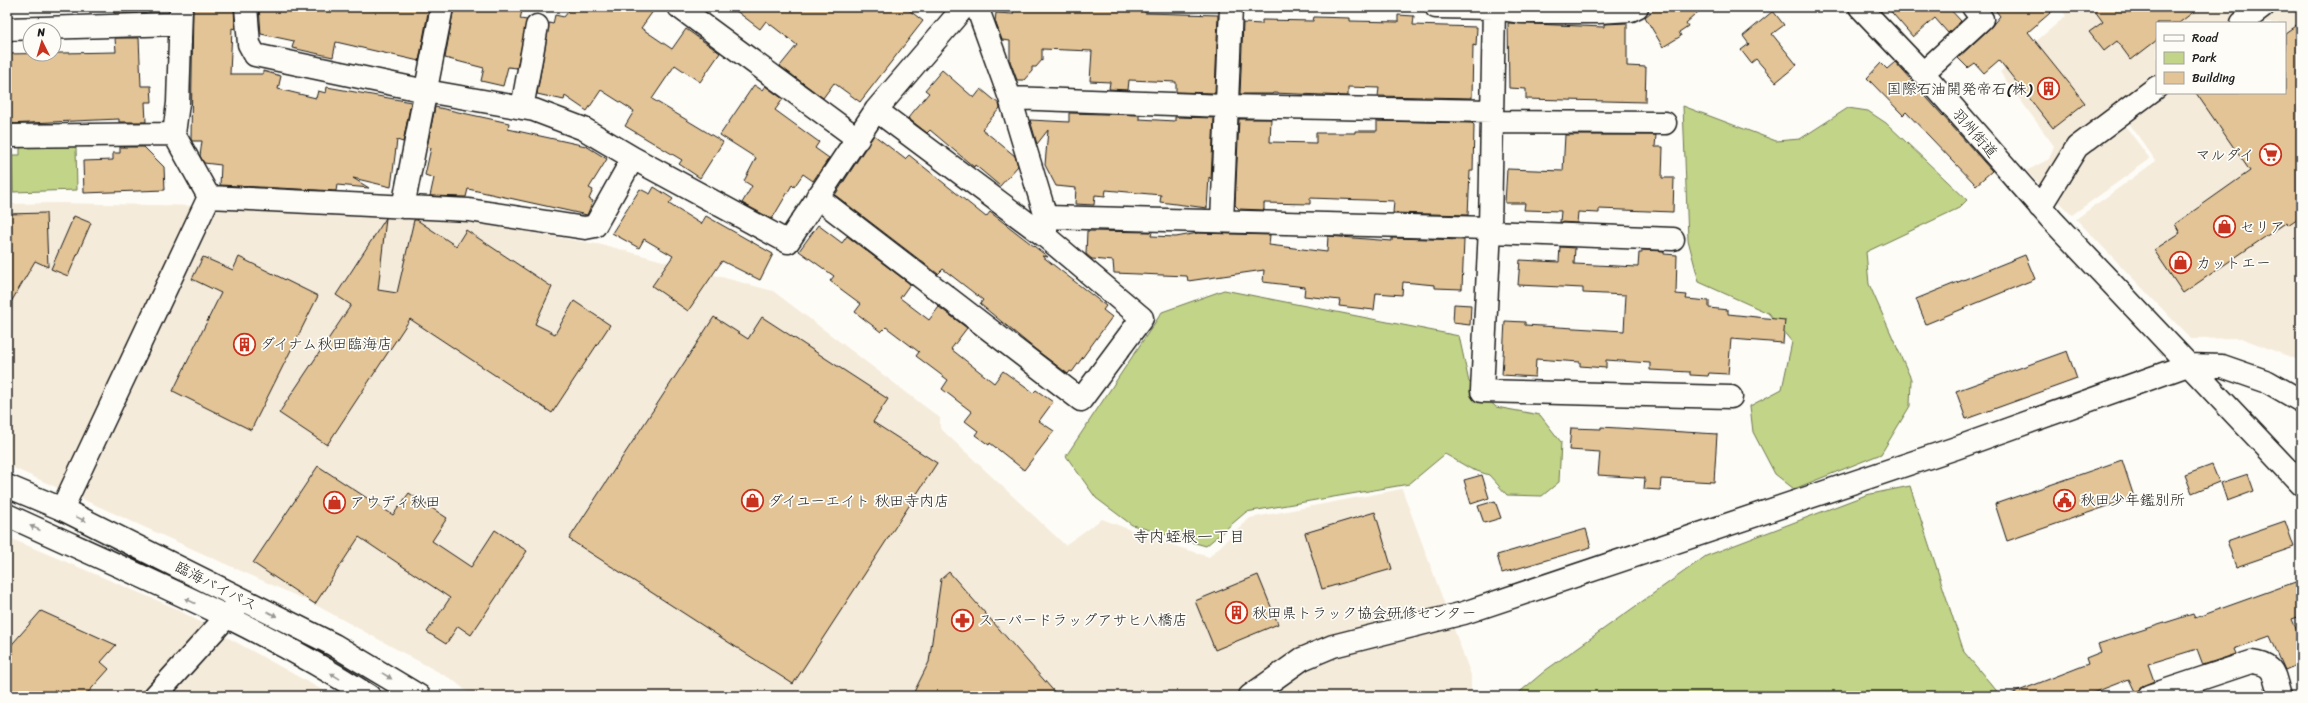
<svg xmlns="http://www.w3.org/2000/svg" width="2308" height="703" font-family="Sriracha,'Klee One',sans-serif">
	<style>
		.built { fill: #f5ebda }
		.green { fill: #c2d488; stroke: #6f7852 }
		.building { fill: #e3c496; stroke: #1c1c1c }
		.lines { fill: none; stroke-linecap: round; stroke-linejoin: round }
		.minor-casing { stroke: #1c1c1c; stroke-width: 25 }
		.highway-casing { stroke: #1c1c1c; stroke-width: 25 }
		.minor { stroke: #fdfcf7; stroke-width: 22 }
		.highway { stroke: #fdfcf7; stroke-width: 22 }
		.oneway { fill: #989794 }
		.labels { text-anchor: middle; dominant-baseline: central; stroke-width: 3.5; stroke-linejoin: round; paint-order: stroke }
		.poi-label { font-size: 15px; fill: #1c1c1c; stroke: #fdfcf7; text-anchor: start }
		.street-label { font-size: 15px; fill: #1c1c1c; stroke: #fdfcf7 }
		.neighbourhood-label { font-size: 16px; fill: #1c1c1c; stroke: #fdfcf7 }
	</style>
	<rect width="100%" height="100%" fill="#fdfcf7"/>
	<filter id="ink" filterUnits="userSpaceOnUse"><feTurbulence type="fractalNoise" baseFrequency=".025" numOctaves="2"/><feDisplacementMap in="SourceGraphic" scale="8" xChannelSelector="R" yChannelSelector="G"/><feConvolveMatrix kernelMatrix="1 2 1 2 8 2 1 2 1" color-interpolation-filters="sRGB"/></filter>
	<g filter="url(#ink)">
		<!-- built -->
		<path class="built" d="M2059,7H2262L2239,23H2157V82L2115,112L2150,159L2072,215L2026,171L2049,159L2054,146L2000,72L2066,16Z
			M2278,7H2301V361L2241,338L2191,339L2076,219L2156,161L2124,116L2157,93H2285V23H2255Z
			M58,203L402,210L608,246L773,291L940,418V428L1065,545L1102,519L1157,540L1209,557L1250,518L1402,489L1471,675V696H472L453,680L312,603L7,465V204Z
			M7,537L173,607L333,696H7Z"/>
		<!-- green -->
		<path class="green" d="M1683,106L1776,141L1800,139L1848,108L1868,111L1886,123L1967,200L1959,208L1866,252L1869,284L1911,379L1910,406L1881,454L1794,489L1775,474L1753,432L1750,406L1782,389L1792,342L1768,313L1699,282L1688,240Z
			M76,146L77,190L13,192L12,155H20V147Z
			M1224,290L1459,336L1469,382L1496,407L1540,415L1561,442L1559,482L1542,496L1507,495L1489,475L1471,469L1445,454L1409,484L1246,512L1206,546L1132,525L1096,498L1066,456L1162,312Z
			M1910,486L1964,652L2001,696H1515L1546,670L1706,556L1866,495Z"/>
		<!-- building -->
		<path class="building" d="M113,7H137V13H114Z
			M193,7H234L235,29L232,28L230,74H263V71L281,76L278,89L316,98L318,91L326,93L327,87L411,102L403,142L397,140L391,187L353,178L369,188L337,185L336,191L220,185L221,165L204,163L200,156L202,141H192L191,139Z
			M259,7H429L419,61L336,42L333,57L292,48L294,41L261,34Z
			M454,7H523L520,19L527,20L517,68L508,67L503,86L481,81L484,68L445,58Z
			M572,7H656L641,28L672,49L686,29L720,53L700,82L675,65L652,99L723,142L700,178L679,164L682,160L625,126L634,111L601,90L587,111L565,96L564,100L537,94L549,23L553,24L555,15L564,17Z
			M731,7H905L923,21L860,102L834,83L823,98L780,66L797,45L766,21L760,29Z
			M1014,7H1145V13L1218,15L1215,93L1176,92V82L1129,80L1128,90L1109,89L1110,82L1090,81L1092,51L1042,49V60L1036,67H1032V71L1024,80H1017L1010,61V41L1002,40L995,21L996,13L1013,14Z
			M1657,7H1704L1686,23L1688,26L1679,32L1681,36L1663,47L1645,17Z
			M1887,7H1948L1961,21L1948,33L1935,18L1913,37Z
			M1993,7H2057L2028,32L2085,103L2053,128L1999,60L1984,73L1975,63L1968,68L1958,58L1990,28L2000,16Z
			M2092,7H2200L2179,23H2157V40L2131,60L2117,41L2104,51L2089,32L2103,22Z
			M1773,11L1784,25L1772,34L1797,65L1776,82L1756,59L1751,63L1741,50L1749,44L1743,36Z
			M1398,15L1414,16L1413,25L1477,27L1476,46L1473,45L1472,98L1378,96L1379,88L1348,87V96L1273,93L1272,94H1240L1243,23L1262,24V20L1313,21L1314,17L1350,18V21L1398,22Z
			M2301,22V216L2288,225L2287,222L2183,293L2154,250L2180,233L2175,224L2250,171L2196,93H2285V33Z
			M1508,23L1604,27V24L1627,23V66L1646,67L1645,102L1526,99V89L1509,88Z
			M115,38H139L141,86H151L152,102H145L146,122H119V119L7,124V54L116,52Z
			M1895,62L1992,171L1976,185L1906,112L1903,115L1867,78L1881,63L1887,69Z
			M942,70L974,98L981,89L999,104L1000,108L982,129L1015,156L1018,166L1000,186L975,165L974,167L930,130L927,133L908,118L929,93L925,90Z
			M754,85L762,90L765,86L783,99L775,110L819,142L815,148L829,158L813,181L803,174L794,187L792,185L772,219L742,203L752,186L744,181L756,158L720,135Z
			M435,107L509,123L508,129L586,146L607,159L589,188L593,190L589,199L593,201L587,215L468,189L466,197L430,196L434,178L425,175L431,148L427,147Z
			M1069,113L1139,115V119L1175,121V117L1214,118L1211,179L1209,177L1207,208L1160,202L1161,195L1106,190L1105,196L1095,195L1094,205L1075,204L1076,188L1056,186L1045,165L1048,130L1037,144L1030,120L1069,122Z
			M1239,119H1271L1270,142L1316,143V133H1355V131H1377V121L1472,123L1474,125L1473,171H1470L1468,215L1393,213L1394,201L1310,198V204L1264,203V210L1239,209L1235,205Z
			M874,135L905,159L909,155L986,217L990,212L1048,257L1042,256L1106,306L1103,310L1112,317L1072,372L1070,371L1068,374L1035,349L980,304L983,300L943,269L938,274L835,195Z
			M1565,135H1656L1655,147H1663L1662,178H1674L1673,212L1599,209V213L1578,212L1577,223L1560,222L1561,211L1524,210L1525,203H1505L1507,169L1563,171Z
			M120,147H144L164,167L165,190L84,193L83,161L113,160V153H120Z
			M654,187L673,199L669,204L701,224L706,216L773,254L760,280L722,261L688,311L652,286L673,256L644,239L639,248L612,233L640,189L650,194Z
			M46,213L48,267L35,261L7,309V214Z
			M74,216L91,223L68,276L51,269Z
			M386,218L378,290L397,293L414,220H417L456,246L466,230L552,287L535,324L555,334L574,301L610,325L552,413L410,319L327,445L279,413L351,305L336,295Z
			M818,225L842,243L847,236L910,284L900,298L929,320L939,307L967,328L951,349L994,383L1003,371L1033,393L1036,390L1053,402L1039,421L1054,431L1024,470L990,443L989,445L975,435L978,431L965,421L972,412L942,389L948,380L916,356L919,352L886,327L881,332L855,312L861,304L830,281L834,276L799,251Z
			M1087,231L1152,232L1151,236L1176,237L1198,233L1270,235L1269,245L1327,252L1328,236L1392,241V238L1464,240L1462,289L1435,288V285L1403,282L1402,295L1376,293L1374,310L1339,306L1340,300L1304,296L1305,287L1263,282L1264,270L1188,281L1187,276L1114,273L1113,261L1092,259L1086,254Z
			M1560,247L1575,248L1574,264L1638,267L1639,253H1642V250L1664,251V254L1677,255L1676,294L1687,295L1686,299L1709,301V308L1728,310V314L1785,320L1783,343L1731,339L1728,374L1709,373L1708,376L1690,375V372L1650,370V363L1606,360V368L1580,366V362L1536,359L1535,377L1502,375L1505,321L1525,322V325L1624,331L1626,295L1583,293V288L1518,285L1520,260L1559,262Z
			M2025,255L2035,279L1926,324L1916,299Z
			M203,257L233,270L239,257L318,296L251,430L173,391L221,293L192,279Z
			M1454,304L1471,305L1470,325L1453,323Z
			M714,317L748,339L762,317L888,399L873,422L937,463L793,684L569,539Z
			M2067,351L2077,379L1966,419L1956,391Z
			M1601,427L1717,434L1714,482L1661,479L1660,490L1644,489L1645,478L1598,475L1600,452L1569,450L1571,428L1601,429Z
			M2122,460L2134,497L2007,541L1995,504Z
			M2212,465L2219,482L2192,493L2185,475Z
			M318,466L393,515L409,493L447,518L432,541L471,567L495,530L527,551L471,635L458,626L446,644L427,632L450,598L359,537L315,604L253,563Z
			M2248,474L2254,491L2227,501L2221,483Z
			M1482,475L1489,498L1471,504L1464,480Z
			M1495,501L1501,518L1484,523L1478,506Z
			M1375,512L1392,569L1322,589L1305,533Z
			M2285,521L2294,547L2236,567L2227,541Z
			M1586,529L1591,547L1502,573L1497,555Z
			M949,572L1058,696H912L929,662L941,579Z
			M1258,575L1278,624L1215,650L1195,601Z
			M2301,580V616L2292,619L2301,641V663L2285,670L2270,636L2234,649L2236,654L2203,665L2197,649L2148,664L2154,681L2140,687L2137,696L2129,679L2085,696H2011V694L2088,664L2086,658L2101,652L2098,644L2193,614L2195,618Z
			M41,611L116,645L101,662L109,669L85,696H7V650Z"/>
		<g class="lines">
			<defs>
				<path id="minor" d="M181,7L178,103L174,134L209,197
					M246,7L249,44L255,55L426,91L534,110L584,129L633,158
					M679,7L858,139
					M977,7L1010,98L1046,217V232
					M1436,7L1494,8L1520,12H1598L1631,10L1637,7
					M1494,7L1490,228L1482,391L1731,397
					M1860,7L1923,73L2052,220L2301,484
					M2242,23L2263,7
					M7,29L179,24
					M1923,73L1982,19L1973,7
					M1010,98L1225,106L1492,111
					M522,108L537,26
					M1493,122L1665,123
					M7,136L174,134
					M209,197L469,210L585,228L595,226L633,158L788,242L876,110L964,7
					M817,197L1081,400L1142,318L1046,237L876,110
					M403,207L442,7
					M2040,207L2077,147L2157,87
					M1046,217L1490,228
					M1222,221L1231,7
					M1490,232L1673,239
					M62,509L209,197
					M155,696L239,603
					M1250,696L1302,659L1333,646L1464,613L1956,448L2188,365L2222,366L2268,382L2301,401
					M2149,696L2251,662C2276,664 2273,675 2280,696"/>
				<path id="highway" d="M7,486L62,509L334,645L419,696
					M7,515C128,571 257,624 369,696"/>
			</defs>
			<!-- minor casing -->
			<use href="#minor" class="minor-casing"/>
			<!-- highway casing -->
			<use href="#highway" class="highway-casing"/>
			<!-- minor -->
			<use href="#minor" class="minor"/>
			<!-- highway -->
			<use href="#highway" class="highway"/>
		</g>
		<!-- one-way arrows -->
		<defs><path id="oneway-solid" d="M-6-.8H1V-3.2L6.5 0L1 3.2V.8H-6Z"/></defs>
		<g class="oneway">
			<use href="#oneway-solid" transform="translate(81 519) rotate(26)"/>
			<use href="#oneway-solid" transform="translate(35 528) rotate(-155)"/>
			<use href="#oneway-solid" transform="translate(190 601) rotate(-155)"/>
			<use href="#oneway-solid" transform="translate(272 614) rotate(27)"/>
			<use href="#oneway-solid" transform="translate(335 676) rotate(-149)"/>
			<use href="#oneway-solid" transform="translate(387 676) rotate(32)"/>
		</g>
	</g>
	<!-- icons -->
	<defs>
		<symbol id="building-ring" viewBox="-11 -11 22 22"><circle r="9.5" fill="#fdfcf7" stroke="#c8321e" stroke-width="1.5"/><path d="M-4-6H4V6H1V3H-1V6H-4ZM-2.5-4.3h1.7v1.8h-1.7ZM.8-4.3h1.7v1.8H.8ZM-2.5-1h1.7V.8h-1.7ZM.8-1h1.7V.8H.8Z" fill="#c8321e"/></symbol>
		<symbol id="supermarket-ring" viewBox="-11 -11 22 22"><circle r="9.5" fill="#fdfcf7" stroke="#c8321e" stroke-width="1.5"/><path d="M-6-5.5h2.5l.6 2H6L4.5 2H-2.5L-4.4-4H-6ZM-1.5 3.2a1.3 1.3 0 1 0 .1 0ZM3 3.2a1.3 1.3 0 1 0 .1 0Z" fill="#c8321e"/></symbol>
		<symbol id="shop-ring" viewBox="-11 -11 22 22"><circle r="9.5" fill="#fdfcf7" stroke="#c8321e" stroke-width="1.5"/><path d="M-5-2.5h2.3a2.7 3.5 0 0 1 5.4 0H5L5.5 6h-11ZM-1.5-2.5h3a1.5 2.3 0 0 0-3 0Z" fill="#c8321e"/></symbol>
		<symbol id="civic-ring" viewBox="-11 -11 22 22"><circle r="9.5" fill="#fdfcf7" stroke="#c8321e" stroke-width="1.5"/><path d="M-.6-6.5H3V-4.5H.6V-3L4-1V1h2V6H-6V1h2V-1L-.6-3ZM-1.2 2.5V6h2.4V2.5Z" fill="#c8321e"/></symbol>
		<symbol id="pharmacy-ring" viewBox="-11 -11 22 22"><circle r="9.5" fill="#fdfcf7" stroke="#c8321e" stroke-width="1.5"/><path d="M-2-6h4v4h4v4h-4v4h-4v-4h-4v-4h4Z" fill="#c8321e"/></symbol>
	</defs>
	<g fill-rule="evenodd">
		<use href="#building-ring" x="2036" y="76" width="25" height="25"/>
		<use href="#supermarket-ring" x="2258" y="142" width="25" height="25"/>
		<use href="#shop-ring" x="2212" y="214" width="25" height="25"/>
		<use href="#shop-ring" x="2168" y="250" width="25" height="25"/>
		<use href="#building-ring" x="232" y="332" width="25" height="25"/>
		<use href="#civic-ring" x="2052" y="488" width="25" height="25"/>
		<use href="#shop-ring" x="740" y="488" width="25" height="25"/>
		<use href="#shop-ring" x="322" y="490" width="25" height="25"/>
		<use href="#building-ring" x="1224" y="600" width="25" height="25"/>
		<use href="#pharmacy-ring" x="950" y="608" width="25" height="25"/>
	</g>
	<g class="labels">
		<!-- poi labels -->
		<g class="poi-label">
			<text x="2032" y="89" text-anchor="end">国際石油開発帝石(株)</text>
			<text x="2254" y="155" text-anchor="end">マルダイ</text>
			<text x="2240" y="227">セリア</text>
			<text x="2196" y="263">カットエー</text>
			<text x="260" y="344">ダイナム秋田臨海店</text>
			<text x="2080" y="500">秋田少年鑑別所</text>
			<text x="768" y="501">ダイユーエイト 秋田寺内店</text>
			<text x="350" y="502">アウディ秋田</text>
			<text x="1252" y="613">秋田県トラック協会研修センター</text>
			<text x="978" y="620">スーパードラッグアサヒ八橋店</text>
		</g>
		<!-- street labels -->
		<g class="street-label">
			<text transform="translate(1975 133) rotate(49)">羽州街道</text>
			<text transform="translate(216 586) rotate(27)">臨海バイパス</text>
		</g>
		<!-- neighbourhood labels -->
		<g class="neighbourhood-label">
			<text x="1189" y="536">寺内蛭根一丁目</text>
		</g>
	</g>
	<!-- margin -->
	<rect width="2308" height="703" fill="none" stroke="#fdfcf7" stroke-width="24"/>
	<rect x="12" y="12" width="2284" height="679" fill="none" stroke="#1c1c1c" stroke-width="1.5" filter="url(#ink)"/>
	<!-- legend -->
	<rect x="2156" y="22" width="130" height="72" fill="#fdfcf7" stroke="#a3a29f"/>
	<rect x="2164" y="35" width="20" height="6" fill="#fdfcf7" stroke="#a3a29f"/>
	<text x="2192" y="42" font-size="12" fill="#1c1c1c">Road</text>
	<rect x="2164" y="52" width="20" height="12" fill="#c2d488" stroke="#a3a29f"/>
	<text x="2192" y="62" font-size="12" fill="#1c1c1c">Park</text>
	<rect x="2164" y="72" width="20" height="12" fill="#e3c496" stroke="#a3a29f"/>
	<text x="2192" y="82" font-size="12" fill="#1c1c1c">Building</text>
	<!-- north arrow -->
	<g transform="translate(42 42) rotate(355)"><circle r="19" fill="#fdfcf7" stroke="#a3a29f"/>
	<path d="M0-3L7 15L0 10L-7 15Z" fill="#c8321e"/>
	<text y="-6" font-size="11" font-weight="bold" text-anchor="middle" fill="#1c1c1c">N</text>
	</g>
</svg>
